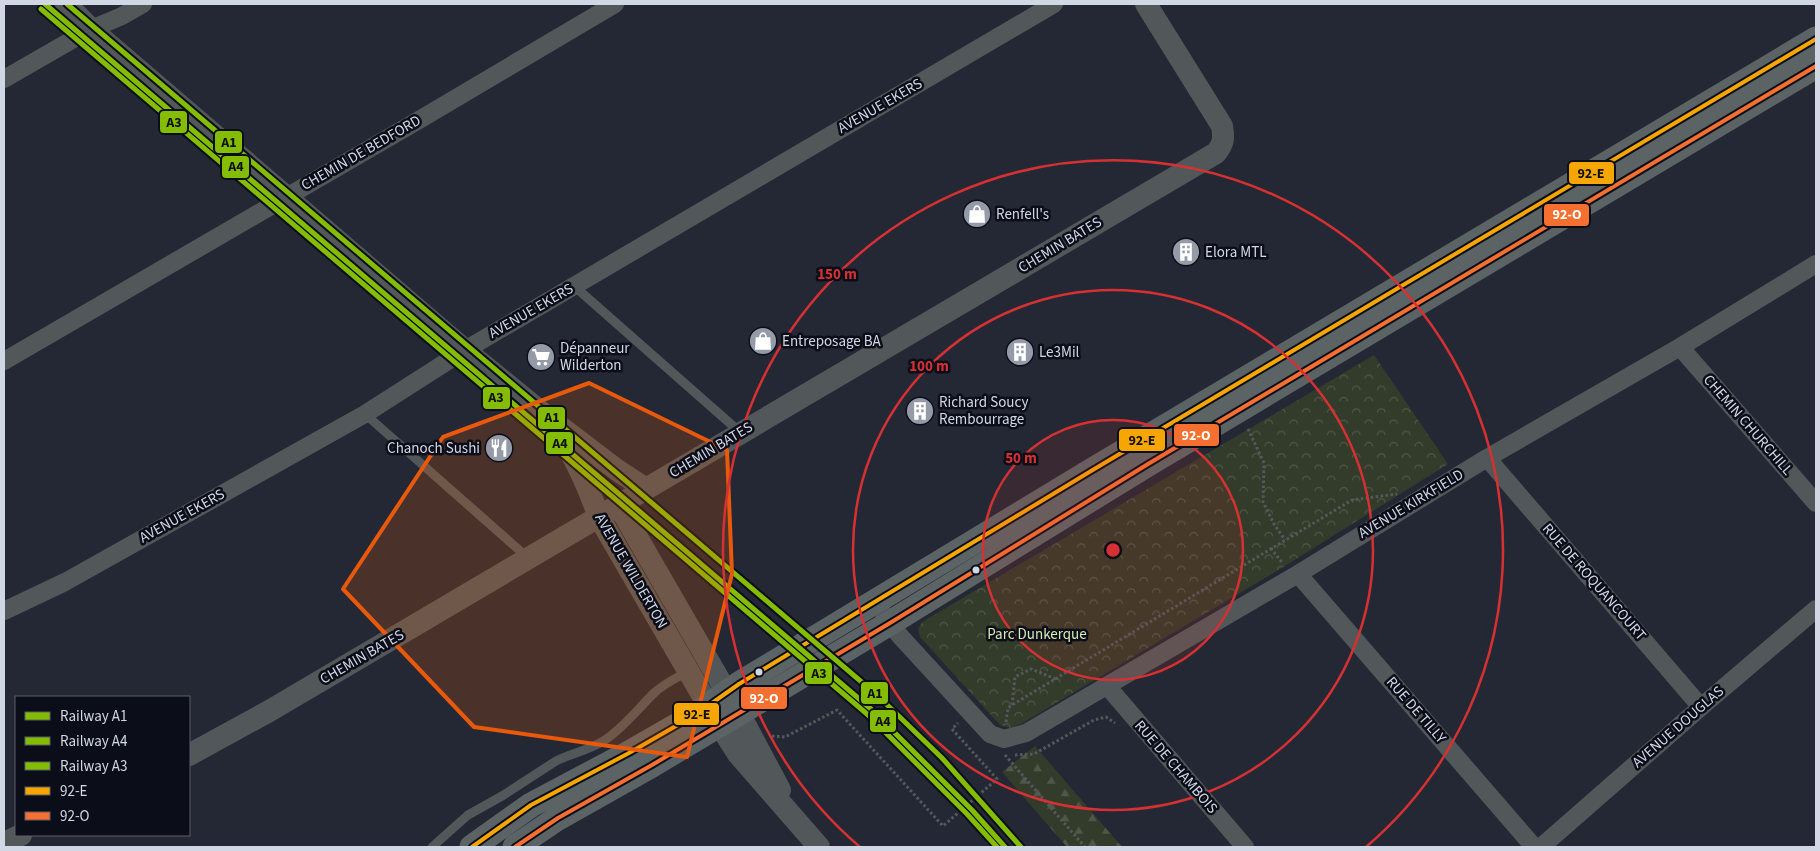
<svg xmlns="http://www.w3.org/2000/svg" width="1820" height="851" font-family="'Source Sans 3',sans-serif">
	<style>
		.forest { fill: url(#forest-firs) }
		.park { fill: url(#park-crowns) }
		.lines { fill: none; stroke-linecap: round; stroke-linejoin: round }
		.path { stroke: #55595e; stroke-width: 3; stroke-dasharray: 2.5 2.5; stroke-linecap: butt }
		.service { stroke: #525859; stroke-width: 9 }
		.minor { stroke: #525859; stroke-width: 18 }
		.tertiary { stroke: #525859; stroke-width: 22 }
		.secondary { stroke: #5b6364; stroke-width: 25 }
		.bus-1-casing { stroke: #0b0e18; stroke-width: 8 }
		.bus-2-casing { stroke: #0b0e18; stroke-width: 8 }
		.bus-1 { stroke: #f7a600; stroke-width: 4 }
		.bus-2 { stroke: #f46f30; stroke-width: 4 }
		.rail-1-casing { stroke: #0b0e18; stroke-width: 9 }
		.rail-2-casing { stroke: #0b0e18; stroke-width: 9 }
		.rail-3-casing { stroke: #0b0e18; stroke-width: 9 }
		.rail-1 { stroke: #84bd00; stroke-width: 5 }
		.rail-2 { stroke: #84bd00; stroke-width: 5 }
		.rail-3 { stroke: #84bd00; stroke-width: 5 }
		.marked { fill: #e8590c; fill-opacity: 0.2; stroke: #e8590c; stroke-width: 4; stroke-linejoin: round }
		.ring { fill: none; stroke: #d63132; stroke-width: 2.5 }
		.bus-dot { fill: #d2d7e6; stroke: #0b0e18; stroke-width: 2 }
		.labels { text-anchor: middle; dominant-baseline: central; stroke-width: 5; stroke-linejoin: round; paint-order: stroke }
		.street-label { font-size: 15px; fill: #d2d7e6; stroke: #0b0e18 }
		.poi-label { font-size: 15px; fill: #d2d7e6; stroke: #0b0e18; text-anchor: start }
		.park-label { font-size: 15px; fill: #d5eab5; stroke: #0b0e18 }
		.centre { fill: #d63132; stroke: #0b0e18; stroke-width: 2.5 }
		.ring-label { font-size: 15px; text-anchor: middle; font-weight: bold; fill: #d63132; stroke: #0b0e18; stroke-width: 5; stroke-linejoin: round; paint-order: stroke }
		.line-badge { stroke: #0b0e18; stroke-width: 2 }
		.badge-label { font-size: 14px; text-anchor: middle; font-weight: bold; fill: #fff }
		.pale-badge-label { font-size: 14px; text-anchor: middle; font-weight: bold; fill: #111 }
	</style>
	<defs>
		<pattern id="forest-firs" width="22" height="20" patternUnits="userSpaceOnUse" patternTransform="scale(1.25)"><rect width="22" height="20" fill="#333b2a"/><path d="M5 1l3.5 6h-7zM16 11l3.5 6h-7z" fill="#505749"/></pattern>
		<pattern id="park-crowns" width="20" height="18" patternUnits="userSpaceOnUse" patternTransform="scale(1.25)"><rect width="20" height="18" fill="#333b2a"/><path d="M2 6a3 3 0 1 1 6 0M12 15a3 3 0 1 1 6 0" fill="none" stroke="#505749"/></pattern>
	</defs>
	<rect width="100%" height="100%" fill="#242834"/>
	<!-- forest -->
	<path class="forest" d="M1035,746L1122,847H1067L1002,772Z"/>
	<!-- park -->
	<path class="park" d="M1374,355L1448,464L1285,566L1021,724L1010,728L1000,725L920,637L918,629L922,622Z"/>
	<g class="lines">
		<!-- path -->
		<path class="path" d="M1248,429L1264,463L1263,502L1274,524L1285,540
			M1271,548L1283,564
			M1012,705L1015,677L1031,669L1056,679
			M1006,722L1008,708L1012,705L1352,500L1397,494
			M772,736L785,737L837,710L943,826L997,779L952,729L958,723
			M1005,755L1085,847
			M1015,755L1034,754L1094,720L1106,717L1115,723"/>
		<!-- service -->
		<path class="service" d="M574,286L741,433
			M365,414L527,557
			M432,847L468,815L502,796L556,761C572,753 590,750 605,740C624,727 637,710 653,694C663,684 676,678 689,671"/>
		<!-- minor -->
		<path class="minor" d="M4,79L91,29L122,16L143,4
			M1680,347L1816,503
			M4,361L419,120L615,4
			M1487,458L1701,707
			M1298,574L1534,847
			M4,611L65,582L365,414L465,350L1054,4
			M884,614L900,636L990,734L1004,739L1026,733L1298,574L1487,458L1680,347L1816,264
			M1108,687L1245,847
			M1541,847L1701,707L1816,609"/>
		<!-- tertiary -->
		<path class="tertiary" d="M66,4L91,29L465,350L546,416L617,470L646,489
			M555,429C575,455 588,487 599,517L719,724L738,754L819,847
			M619,506L746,726L780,790
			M189,755L271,710L1216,153C1224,143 1224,138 1222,126L1146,4
			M4,843L21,835"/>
		<!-- secondary -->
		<path class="secondary" d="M472,847L531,805L629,753L695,715L739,684L1091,471L1816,39
			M515,847L558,818L652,765L890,623L1148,464L1816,66"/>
		<defs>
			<path id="bus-1" d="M472,847L531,805L629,753L695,715L739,684L1091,471L1816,39"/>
			<path id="bus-2" d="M515,847L558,818L652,765L890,623L1148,464L1816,66"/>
		</defs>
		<!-- bus-1 casing -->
		<use href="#bus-1" class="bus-1-casing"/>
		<!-- bus-2 casing -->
		<use href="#bus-2" class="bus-2-casing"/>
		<!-- bus-1 -->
		<use href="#bus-1" class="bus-1"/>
		<!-- bus-2 -->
		<use href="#bus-2" class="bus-2"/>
		<defs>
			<path id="rail-1" d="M67,4L878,696L942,758L1021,847"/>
			<path id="rail-2" d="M45,4L871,709L972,810L1005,847"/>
			<path id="rail-3" d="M41,9L867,714L967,814L997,847"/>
		</defs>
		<!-- rail-1 casing -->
		<use href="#rail-1" class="rail-1-casing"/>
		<!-- rail-2 casing -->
		<use href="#rail-2" class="rail-2-casing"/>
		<!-- rail-3 casing -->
		<use href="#rail-3" class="rail-3-casing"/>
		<!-- rail-1 -->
		<use href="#rail-1" class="rail-1"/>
		<!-- rail-2 -->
		<use href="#rail-2" class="rail-2"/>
		<!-- rail-3 -->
		<use href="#rail-3" class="rail-3"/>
	</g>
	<!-- marked area -->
	<path class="marked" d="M589,383L727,450L732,574L687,757L474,727L343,589L443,437Z"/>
	<!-- distance rings -->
	<circle cx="1113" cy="550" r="130" fill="#d63132" fill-opacity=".12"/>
	<g class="ring">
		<circle cx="1113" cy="550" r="130"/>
		<circle cx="1113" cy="550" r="260"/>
		<path d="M860 847A390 390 0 1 1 1366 847"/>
	</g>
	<!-- icons -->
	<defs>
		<symbol id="shop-disc" viewBox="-11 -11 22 22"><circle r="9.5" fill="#959aa8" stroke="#0b0e18"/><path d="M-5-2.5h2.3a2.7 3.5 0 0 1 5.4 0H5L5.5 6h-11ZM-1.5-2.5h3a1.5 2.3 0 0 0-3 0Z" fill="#fff"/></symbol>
		<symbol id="building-disc" viewBox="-11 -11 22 22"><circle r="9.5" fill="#959aa8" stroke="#0b0e18"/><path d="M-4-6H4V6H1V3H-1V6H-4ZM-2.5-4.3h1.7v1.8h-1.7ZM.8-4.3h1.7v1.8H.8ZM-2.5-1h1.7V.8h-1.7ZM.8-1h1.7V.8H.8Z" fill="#fff"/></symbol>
		<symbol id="supermarket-disc" viewBox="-11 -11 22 22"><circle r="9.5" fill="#959aa8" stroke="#0b0e18"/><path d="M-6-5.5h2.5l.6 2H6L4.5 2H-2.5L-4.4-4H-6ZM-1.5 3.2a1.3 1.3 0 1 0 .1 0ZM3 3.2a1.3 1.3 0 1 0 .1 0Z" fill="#fff"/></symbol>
		<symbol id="restaurant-disc" viewBox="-11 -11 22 22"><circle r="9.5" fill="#959aa8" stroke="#0b0e18"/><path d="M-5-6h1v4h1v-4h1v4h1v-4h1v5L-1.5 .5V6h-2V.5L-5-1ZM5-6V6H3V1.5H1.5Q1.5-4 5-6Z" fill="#fff"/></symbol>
	</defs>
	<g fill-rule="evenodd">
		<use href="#shop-disc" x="961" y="198" width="32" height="32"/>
		<use href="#building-disc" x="1170" y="236" width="32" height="32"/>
		<use href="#shop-disc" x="747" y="325" width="32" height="32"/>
		<use href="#building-disc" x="1004" y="336" width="32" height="32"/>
		<use href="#supermarket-disc" x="525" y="341" width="32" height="32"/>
		<use href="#building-disc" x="904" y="395" width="32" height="32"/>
		<use href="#restaurant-disc" x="483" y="432" width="32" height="32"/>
	</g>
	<!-- markers -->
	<g class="bus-dot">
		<circle cx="976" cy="570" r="4.5"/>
		<circle cx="759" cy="672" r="4.5"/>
	</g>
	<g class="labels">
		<!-- street labels -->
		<g class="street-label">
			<text transform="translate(880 106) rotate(-30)">AVENUE EKERS</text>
			<text transform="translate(361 153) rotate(-30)">CHEMIN DE BEDFORD</text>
			<text transform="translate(1060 245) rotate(-31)">CHEMIN BATES</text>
			<text transform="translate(531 311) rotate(-30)">AVENUE EKERS</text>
			<text transform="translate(1748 425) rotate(49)">CHEMIN CHURCHILL</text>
			<text transform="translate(711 450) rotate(-31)">CHEMIN BATES</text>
			<text transform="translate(1411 504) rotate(-31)">AVENUE KIRKFIELD</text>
			<text transform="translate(182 516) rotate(-29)">AVENUE EKERS</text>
			<text transform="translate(631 571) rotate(60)">AVENUE WILDERTON</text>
			<text transform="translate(1594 582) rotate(49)">RUE DE ROQUANCOURT</text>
			<text transform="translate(362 657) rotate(-30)">CHEMIN BATES</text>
			<text transform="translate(1416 710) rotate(49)">RUE DE TILLY</text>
			<text transform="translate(1678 727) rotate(-41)">AVENUE DOUGLAS</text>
			<text transform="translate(1176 767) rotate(49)">RUE DE CHAMBOIS</text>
		</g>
		<!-- poi labels -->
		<g class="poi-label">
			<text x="996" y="214">Renfell's</text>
			<text x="1205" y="252">Elora MTL</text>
			<text x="782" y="341">Entreposage BA</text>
			<text x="560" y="348">Dépanneur<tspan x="560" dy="17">Wilderton</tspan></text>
			<text x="1039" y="352">Le3Mil</text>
			<text x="939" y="402">Richard Soucy<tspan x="939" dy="17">Rembourrage</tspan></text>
			<text x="480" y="448" text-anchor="end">Chanoch Sushi</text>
		</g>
		<!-- park labels -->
		<g class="park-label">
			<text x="1037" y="634">Parc Dunkerque</text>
		</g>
	</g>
	<circle cx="1113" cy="550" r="8" class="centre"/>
	<g class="ring-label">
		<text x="837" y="279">150 m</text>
		<text x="929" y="371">100 m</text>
		<text x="1021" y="463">50 m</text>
	</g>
	<g class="line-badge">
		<rect x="159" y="110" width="29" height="24" rx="5" fill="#84bd00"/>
		<rect x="214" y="130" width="29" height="24" rx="5" fill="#84bd00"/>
		<rect x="221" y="155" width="29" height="24" rx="5" fill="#84bd00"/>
		<rect x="1568" y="161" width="47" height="24" rx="5" fill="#f7a600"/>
		<rect x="1543" y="203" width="47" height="24" rx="5" fill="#f46f30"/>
		<rect x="482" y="386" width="29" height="24" rx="5" fill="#84bd00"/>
		<rect x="537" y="406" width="29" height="24" rx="5" fill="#84bd00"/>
		<rect x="1173" y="423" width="47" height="24" rx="5" fill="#f46f30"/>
		<rect x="1118" y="428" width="48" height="24" rx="5" fill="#f7a600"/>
		<rect x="545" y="431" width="29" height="24" rx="5" fill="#84bd00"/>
		<rect x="804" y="661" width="29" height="24" rx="5" fill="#84bd00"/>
		<rect x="860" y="681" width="29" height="24" rx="5" fill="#84bd00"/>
		<rect x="740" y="686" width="48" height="24" rx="5" fill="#f46f30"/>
		<rect x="673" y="702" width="47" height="24" rx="5" fill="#f7a600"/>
		<rect x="869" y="709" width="28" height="24" rx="5" fill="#84bd00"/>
	</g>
	<g class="badge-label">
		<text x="1567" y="219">92-O</text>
		<text x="1196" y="440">92-O</text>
		<text x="764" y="703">92-O</text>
	</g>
	<g class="pale-badge-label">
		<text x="174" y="127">A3</text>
		<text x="229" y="147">A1</text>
		<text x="236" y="171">A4</text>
		<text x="1591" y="178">92-E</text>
		<text x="496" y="402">A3</text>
		<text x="552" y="422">A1</text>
		<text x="1142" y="445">92-E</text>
		<text x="560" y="448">A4</text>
		<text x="819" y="678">A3</text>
		<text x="875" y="698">A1</text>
		<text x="697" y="719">92-E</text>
		<text x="883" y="726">A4</text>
	</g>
	<!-- border -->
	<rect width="1820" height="851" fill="none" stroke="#d2d7e6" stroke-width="10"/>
	<!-- legend -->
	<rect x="15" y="696" width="175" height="140" fill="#0b0e18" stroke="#5b5e6a"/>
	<rect x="25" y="712" width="25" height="8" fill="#84bd00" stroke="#5b5e6a"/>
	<text x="60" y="721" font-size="15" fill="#d2d7e6">Railway A1</text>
	<rect x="25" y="737" width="25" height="8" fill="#84bd00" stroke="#5b5e6a"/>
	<text x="60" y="746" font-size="15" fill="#d2d7e6">Railway A4</text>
	<rect x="25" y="762" width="25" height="8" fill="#84bd00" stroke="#5b5e6a"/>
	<text x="60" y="771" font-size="15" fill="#d2d7e6">Railway A3</text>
	<rect x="25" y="787" width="25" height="8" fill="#f7a600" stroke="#5b5e6a"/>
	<text x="60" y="796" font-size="15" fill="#d2d7e6">92-E</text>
	<rect x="25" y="812" width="25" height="8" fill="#f46f30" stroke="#5b5e6a"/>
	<text x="60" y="821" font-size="15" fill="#d2d7e6">92-O</text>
</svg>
